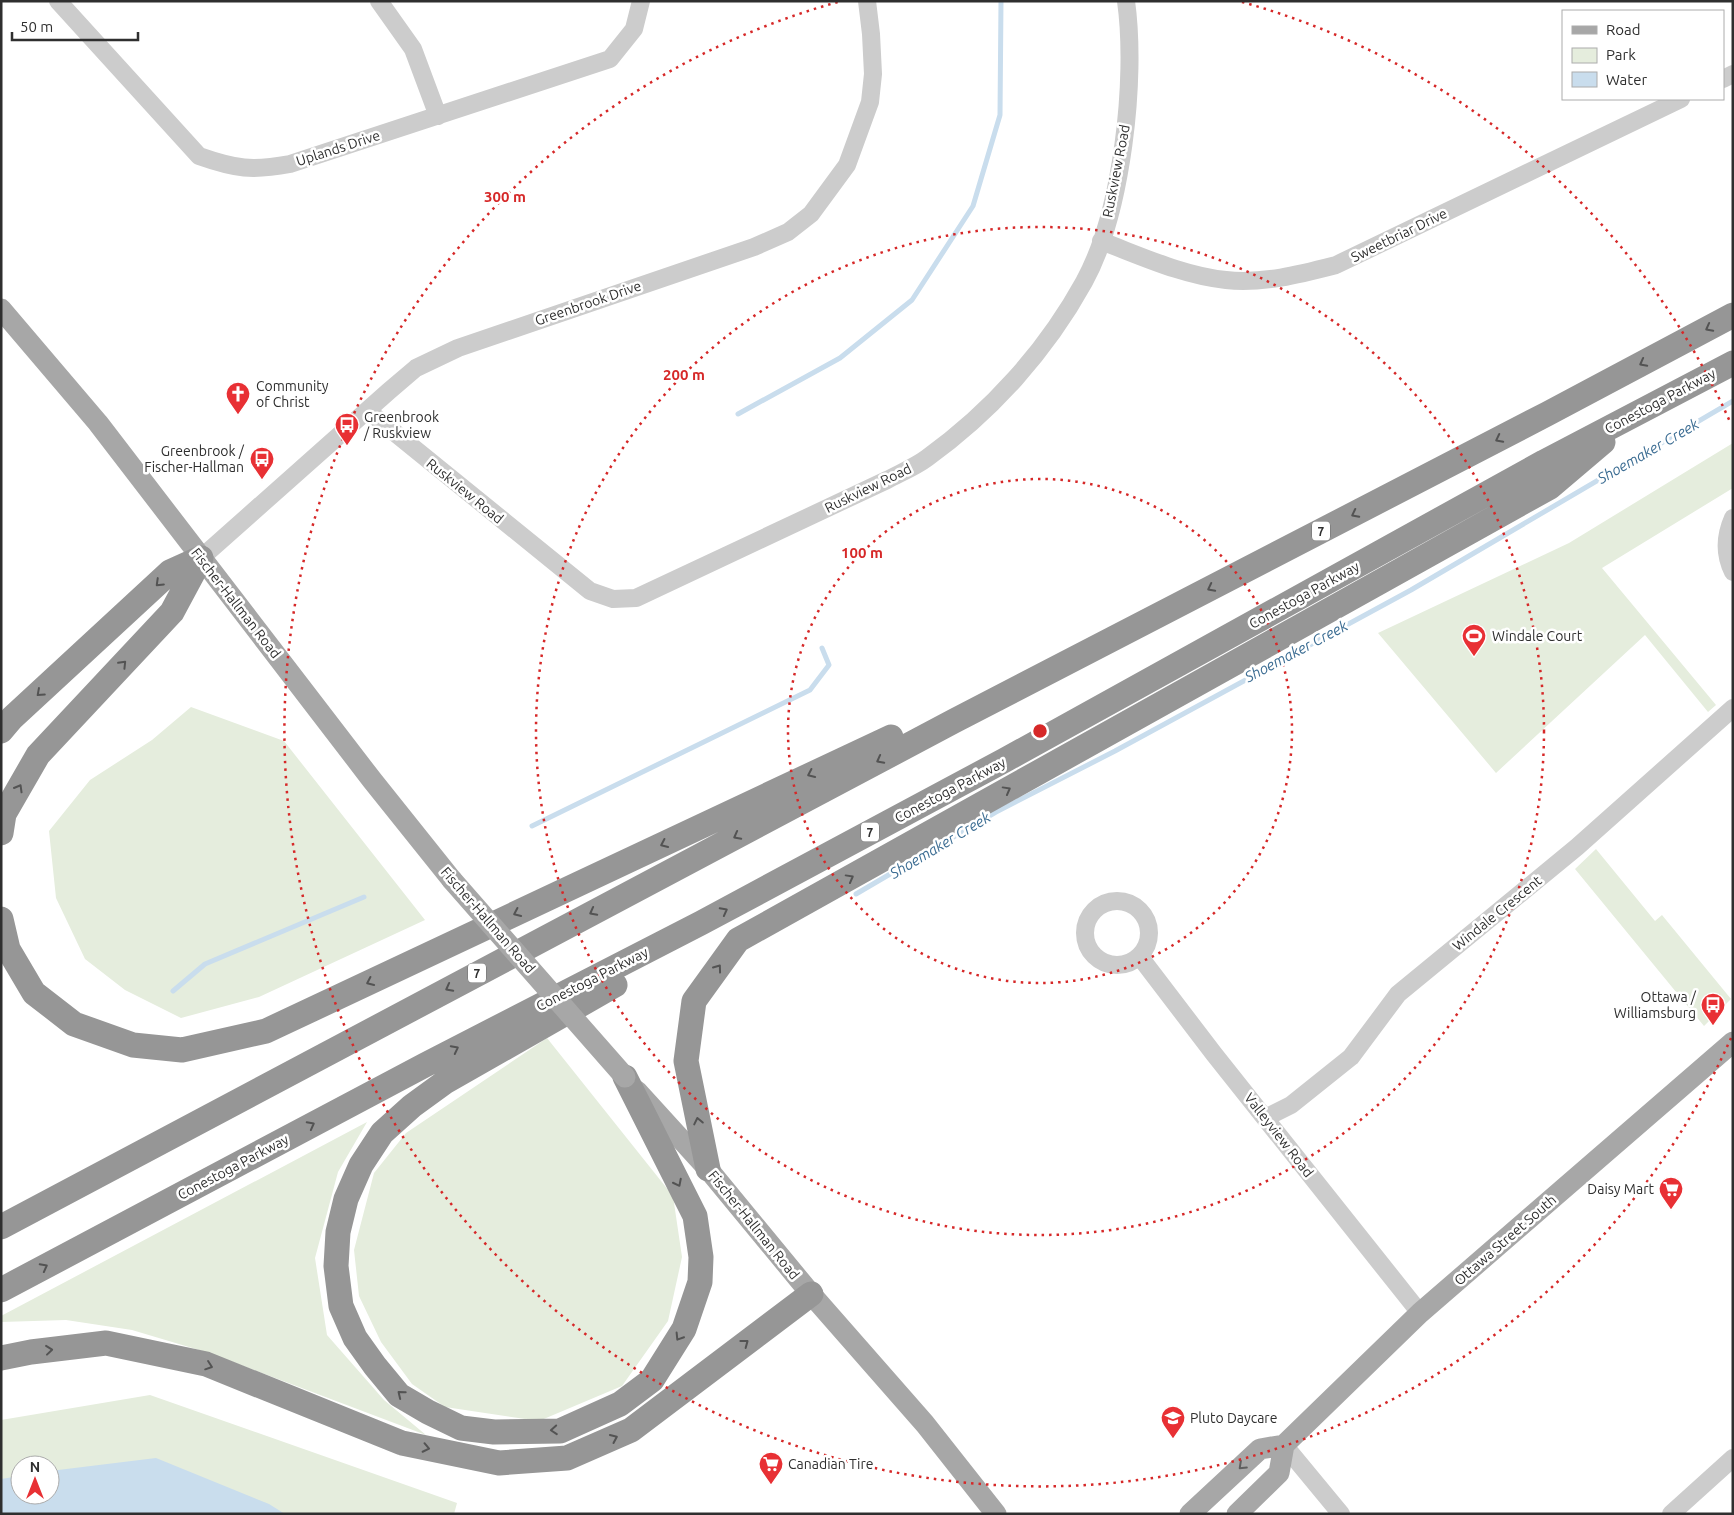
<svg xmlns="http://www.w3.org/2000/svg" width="1734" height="1515" font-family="Ubuntu,sans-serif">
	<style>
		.green { fill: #e5eddd; fill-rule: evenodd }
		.water { fill: #c9dded }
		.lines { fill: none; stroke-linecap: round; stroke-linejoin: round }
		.stream { stroke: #c9dded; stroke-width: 5 }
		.minor { stroke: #ccc; stroke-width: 18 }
		.major { stroke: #a7a7a7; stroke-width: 21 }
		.highway { stroke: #969696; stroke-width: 25 }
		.major-bridge { stroke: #a7a7a7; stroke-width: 21 }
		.oneway { stroke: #535353 }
		.oneway2 { stroke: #5f5f5f }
		.ring { fill: none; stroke: #d62828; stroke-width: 2.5; stroke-dasharray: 2.5 5 }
		.labels { text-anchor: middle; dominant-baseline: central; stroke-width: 5; stroke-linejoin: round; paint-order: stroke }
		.shield { fill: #fff; stroke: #6d6d6d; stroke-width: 1 }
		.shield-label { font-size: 12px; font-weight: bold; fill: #2f2f2f }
		.street-label { font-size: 14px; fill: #2f2f2f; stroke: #fff }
		.poi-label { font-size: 14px; fill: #2f2f2f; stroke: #fff; text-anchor: start }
		.water-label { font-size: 15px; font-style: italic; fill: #3c6d93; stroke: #fff }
		.centre { fill: #d62828; stroke: #fff; stroke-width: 2.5 }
		.ring-label { font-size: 15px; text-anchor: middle; font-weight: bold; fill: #d62828; stroke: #fff; stroke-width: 5; stroke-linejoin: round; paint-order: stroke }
	</style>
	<rect width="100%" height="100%" fill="#fff"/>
	<!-- green -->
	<path class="green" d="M1733,443V488L1602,568L1716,705L1708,712L1645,635L1496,773L1378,633L1569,543Z
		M191,707L284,741L425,920L259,997L181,1018L125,990L85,959L56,898L49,831L90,780L152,740Z
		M1596,849L1655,921L1662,915L1731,999L1704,1026L1575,869Z
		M547,1038L673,1196L682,1257L668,1321L622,1386L539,1421L445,1407L412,1384L381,1342L359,1296L354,1250L374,1173L406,1133Z
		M367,1122L338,1172L315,1258L327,1335L384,1400L426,1435L209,1353L132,1330L66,1320L1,1322V1316Z
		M150,1395L457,1503L454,1514H1V1420ZM20,1465H50V1495H20Z"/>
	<!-- water -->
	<path class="water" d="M156,1458L269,1504L285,1514H1V1479L20,1476V1495H50V1471Z"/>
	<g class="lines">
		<!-- stream -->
		<path class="stream" d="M738,414L840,358L912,300L973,206L1000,115L1001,1
			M532,826L810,690L829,665L822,648
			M856,894L996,812L1115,751L1411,590L1733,401
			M173,991L205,964L364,897"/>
		<!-- minor -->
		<path class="minor" d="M58,1L199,156C236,169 252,171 290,164L610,59L634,29L641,1
			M379,1L413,49L438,116
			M1723,79L1733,74
			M1101,241C1141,256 1184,276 1226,280C1263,284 1301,274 1336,265L1681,99
			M368,411L590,591L613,599L636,598L887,480C900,473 915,467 927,458C991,412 1046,351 1084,282C1122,213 1137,79 1126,1
			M1733,518C1725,536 1724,554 1733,572
			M201,558L389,391L416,368L458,348L754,247L788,232L811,214L847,165L870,102L873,74L871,34L867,1
			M1085 933a32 32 0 1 1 64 0a32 32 0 1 1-64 0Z
			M1140,957L1214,1054L1420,1313
			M1265,1118L1291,1105L1351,1057L1398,994L1577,847L1733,708
			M1284,1445L1341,1514
			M1671,1514L1733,1458"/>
		<!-- major -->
		<path class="major" d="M1,309L98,423L372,780L452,880
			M637,1091L708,1169L811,1294L925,1424L996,1514
			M1190,1514L1260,1449L1284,1445L1420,1313L1733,1042
			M1237,1514L1279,1473L1284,1445"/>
		<!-- highway -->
		<path class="highway" d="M1,731L12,718L170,572L201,558
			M1,833L4,814L38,755L172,612L201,558
			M1,919L8,949L34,993L74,1024L133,1045L182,1050L266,1031L891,737
			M615,985L445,1082L412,1106L382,1133L361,1165L346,1199L338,1232L336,1266L341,1306L355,1338L375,1366L399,1395L428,1412L461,1428L494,1432L560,1431L620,1404L652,1380L684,1329L700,1282L701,1257L695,1216L625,1077
			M708,1169L686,1061L694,1001L738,940L1550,487L1603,442
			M1,1227L954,721L1547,414L1733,315
			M1,1290L425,1065L701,923L1005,760L1544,462L1733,363
			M1,1358L31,1352L106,1343L206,1364L402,1443L499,1463L567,1458L631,1430L811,1294"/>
		<!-- major-bridge -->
		<path class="major-bridge" d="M452,880L625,1077"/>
	</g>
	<!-- one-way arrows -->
	<defs><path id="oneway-chevron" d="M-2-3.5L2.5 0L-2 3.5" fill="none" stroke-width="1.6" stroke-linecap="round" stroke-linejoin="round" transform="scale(1.25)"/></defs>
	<g class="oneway">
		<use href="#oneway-chevron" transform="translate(1709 328) rotate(152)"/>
		<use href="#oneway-chevron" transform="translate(1643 363) rotate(152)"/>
		<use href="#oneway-chevron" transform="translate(1499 439) rotate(153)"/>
		<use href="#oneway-chevron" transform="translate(1355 514) rotate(153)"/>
		<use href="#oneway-chevron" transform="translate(159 583) rotate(136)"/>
		<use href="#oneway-chevron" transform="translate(1211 588) rotate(153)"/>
		<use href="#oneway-chevron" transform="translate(123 664) rotate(-46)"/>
		<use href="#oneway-chevron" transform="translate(40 693) rotate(138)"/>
		<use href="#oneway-chevron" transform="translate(880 760) rotate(152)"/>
		<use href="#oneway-chevron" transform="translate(811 774) rotate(155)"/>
		<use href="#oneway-chevron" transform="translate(19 788) rotate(-60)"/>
		<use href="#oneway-chevron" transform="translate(1007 790) rotate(-29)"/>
		<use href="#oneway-chevron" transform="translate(737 836) rotate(152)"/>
		<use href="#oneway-chevron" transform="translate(664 844) rotate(155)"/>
		<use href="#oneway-chevron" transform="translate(850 878) rotate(-29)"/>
		<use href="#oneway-chevron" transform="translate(724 911) rotate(-28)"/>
		<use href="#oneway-chevron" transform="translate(593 912) rotate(152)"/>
		<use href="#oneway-chevron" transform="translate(517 913) rotate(155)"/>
		<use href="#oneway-chevron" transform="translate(718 968) rotate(-54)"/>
		<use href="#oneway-chevron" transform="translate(370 982) rotate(155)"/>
		<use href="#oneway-chevron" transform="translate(449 988) rotate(152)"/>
		<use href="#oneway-chevron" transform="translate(455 1049) rotate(-27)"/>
		<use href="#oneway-chevron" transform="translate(698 1121) rotate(-102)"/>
		<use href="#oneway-chevron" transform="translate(311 1125) rotate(-28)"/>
		<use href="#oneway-chevron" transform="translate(678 1183) rotate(63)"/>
		<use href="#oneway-chevron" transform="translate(44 1267) rotate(-28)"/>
		<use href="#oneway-chevron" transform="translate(679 1337) rotate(122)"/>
		<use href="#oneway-chevron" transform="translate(745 1343) rotate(-37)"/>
		<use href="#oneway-chevron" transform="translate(49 1350) rotate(-6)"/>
		<use href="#oneway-chevron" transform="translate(209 1366) rotate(19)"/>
		<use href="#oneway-chevron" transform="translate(401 1394) rotate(-141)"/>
		<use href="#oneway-chevron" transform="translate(554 1430) rotate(176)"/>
		<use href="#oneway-chevron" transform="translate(614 1438) rotate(-24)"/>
		<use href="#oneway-chevron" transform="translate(426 1448) rotate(12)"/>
	</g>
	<use class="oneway2" href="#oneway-chevron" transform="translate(1242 1466) rotate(137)"/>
	<!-- distance rings -->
	<g class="ring">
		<circle cx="1040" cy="731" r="252"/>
		<circle cx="1040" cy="731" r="504"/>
		<path d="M1731 1038A756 756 0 1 1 838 2M1242 2A756 756 0 0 1 1731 424"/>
	</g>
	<!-- icons -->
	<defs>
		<symbol id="church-pin" viewBox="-11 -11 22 30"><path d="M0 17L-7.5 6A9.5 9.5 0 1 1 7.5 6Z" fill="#e83034" stroke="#fff"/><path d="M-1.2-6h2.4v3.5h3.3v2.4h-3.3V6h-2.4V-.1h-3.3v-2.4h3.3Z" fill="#fff"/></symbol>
		<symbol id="bus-pin" viewBox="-11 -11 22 30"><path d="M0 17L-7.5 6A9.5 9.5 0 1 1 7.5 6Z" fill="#e83034" stroke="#fff"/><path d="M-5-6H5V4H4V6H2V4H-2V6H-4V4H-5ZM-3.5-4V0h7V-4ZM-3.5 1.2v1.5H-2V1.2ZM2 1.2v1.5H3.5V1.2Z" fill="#fff"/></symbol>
		<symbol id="stadium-pin" viewBox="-11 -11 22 30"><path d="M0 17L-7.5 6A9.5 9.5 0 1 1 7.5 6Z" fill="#e83034" stroke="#fff"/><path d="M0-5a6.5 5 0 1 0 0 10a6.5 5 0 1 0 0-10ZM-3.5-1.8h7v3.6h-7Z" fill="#fff"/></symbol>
		<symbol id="supermarket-pin" viewBox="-11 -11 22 30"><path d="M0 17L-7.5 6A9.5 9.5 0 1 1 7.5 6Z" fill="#e83034" stroke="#fff"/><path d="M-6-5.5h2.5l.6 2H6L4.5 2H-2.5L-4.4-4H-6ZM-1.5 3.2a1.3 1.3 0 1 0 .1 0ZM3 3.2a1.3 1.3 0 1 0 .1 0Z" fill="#fff"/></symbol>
		<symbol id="school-pin" viewBox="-11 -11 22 30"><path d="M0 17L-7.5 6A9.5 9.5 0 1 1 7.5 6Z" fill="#e83034" stroke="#fff"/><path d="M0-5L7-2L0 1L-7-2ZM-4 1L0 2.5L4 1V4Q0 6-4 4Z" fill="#fff"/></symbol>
	</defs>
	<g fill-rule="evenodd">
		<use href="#church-pin" x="224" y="380" width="28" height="38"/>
		<use href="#bus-pin" x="333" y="411" width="28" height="38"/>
		<use href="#bus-pin" x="248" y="445" width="28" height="38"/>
		<use href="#stadium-pin" x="1460" y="622" width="28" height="38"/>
		<use href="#bus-pin" x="1699" y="991" width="28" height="38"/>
		<use href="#supermarket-pin" x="1657" y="1175" width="28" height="38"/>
		<use href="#school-pin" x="1159" y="1404" width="28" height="38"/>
		<use href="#supermarket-pin" x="757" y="1450" width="28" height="38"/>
	</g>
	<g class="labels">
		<!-- shield labels -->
		<g class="shield">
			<rect x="1312" y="521.5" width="18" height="19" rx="4"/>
			<rect x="861" y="822.5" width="18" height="19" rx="4"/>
			<rect x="468" y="963.5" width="18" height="19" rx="4"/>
		</g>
		<g class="shield-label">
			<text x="1321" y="531">7</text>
			<text x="870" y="832">7</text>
			<text x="477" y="973">7</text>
		</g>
		<!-- street labels -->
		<g class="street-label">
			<text transform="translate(338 148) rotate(-18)">Uplands Drive</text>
			<text transform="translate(1116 171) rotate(-79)">Ruskview Road</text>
			<text transform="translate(1399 235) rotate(-26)">Sweetbriar Drive</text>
			<text transform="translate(588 303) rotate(-19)">Greenbrook Drive</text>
			<text transform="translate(1660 401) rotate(-28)">Conestoga Parkway</text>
			<text transform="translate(868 488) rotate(-26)">Ruskview Road</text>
			<text transform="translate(465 491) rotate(39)">Ruskview Road</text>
			<text transform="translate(1304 595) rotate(-29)">Conestoga Parkway</text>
			<text transform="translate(236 603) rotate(52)">Fischer-Hallman Road</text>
			<text transform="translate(950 790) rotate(-28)">Conestoga Parkway</text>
			<text transform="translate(1497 913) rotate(-39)">Windale Crescent</text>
			<text transform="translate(488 920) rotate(49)">Fischer-Hallman Road</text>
			<text transform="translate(592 979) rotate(-27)">Conestoga Parkway</text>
			<text transform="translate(1279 1135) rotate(52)">Valleyview Road</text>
			<text transform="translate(233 1167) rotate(-28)">Conestoga Parkway</text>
			<text transform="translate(754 1225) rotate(51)">Fischer-Hallman Road</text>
			<text transform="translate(1505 1240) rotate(-41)">Ottawa Street South</text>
		</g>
		<!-- poi labels -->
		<g class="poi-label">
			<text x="256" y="386">Community<tspan x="256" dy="16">of Christ</tspan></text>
			<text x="364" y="417">Greenbrook<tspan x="364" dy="16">/ Ruskview</tspan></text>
			<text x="244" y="451" text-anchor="end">Greenbrook /<tspan x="244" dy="16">Fischer-Hallman</tspan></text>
			<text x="1492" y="636">Windale Court</text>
			<text x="1696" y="997" text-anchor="end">Ottawa /<tspan x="1696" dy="16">Williamsburg</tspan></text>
			<text x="1654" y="1189" text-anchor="end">Daisy Mart</text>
			<text x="1190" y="1418">Pluto Daycare</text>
			<text x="788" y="1464">Canadian Tire</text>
		</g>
		<!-- water labels -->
		<g class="water-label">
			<text transform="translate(1648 451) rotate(-30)">Shoemaker Creek</text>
			<text transform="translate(1296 651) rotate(-28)">Shoemaker Creek</text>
			<text transform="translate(940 845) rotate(-31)">Shoemaker Creek</text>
		</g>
	</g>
	<circle cx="1040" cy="731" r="8" class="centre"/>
	<g class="ring-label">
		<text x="505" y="202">300 m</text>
		<text x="684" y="380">200 m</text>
		<text x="862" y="558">100 m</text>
	</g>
	<!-- border -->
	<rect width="1734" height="1515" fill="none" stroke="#2f2f2f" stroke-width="5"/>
	<!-- legend -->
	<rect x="1562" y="10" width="162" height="90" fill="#ffffff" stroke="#acacac"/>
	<rect x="1572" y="26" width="25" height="8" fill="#a7a7a7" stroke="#acacac"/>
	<text x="1606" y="35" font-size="15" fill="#2f2f2f">Road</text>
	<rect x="1572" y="48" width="25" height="15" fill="#e5eddd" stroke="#acacac"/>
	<text x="1606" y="60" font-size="15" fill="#2f2f2f">Park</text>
	<rect x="1572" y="72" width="25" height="15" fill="#c9dded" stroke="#acacac"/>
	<text x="1606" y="85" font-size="15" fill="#2f2f2f">Water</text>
	<!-- north arrow -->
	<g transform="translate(35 1480)"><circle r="24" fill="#ffffff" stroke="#acacac"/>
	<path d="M0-4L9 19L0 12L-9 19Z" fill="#e83034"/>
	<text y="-8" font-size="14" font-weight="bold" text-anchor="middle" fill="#2f2f2f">N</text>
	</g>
	<!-- scale -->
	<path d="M12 32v8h126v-8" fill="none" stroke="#2f2f2f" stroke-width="2.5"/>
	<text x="20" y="32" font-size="15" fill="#2f2f2f" stroke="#ffffff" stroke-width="4" paint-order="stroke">50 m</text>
</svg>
